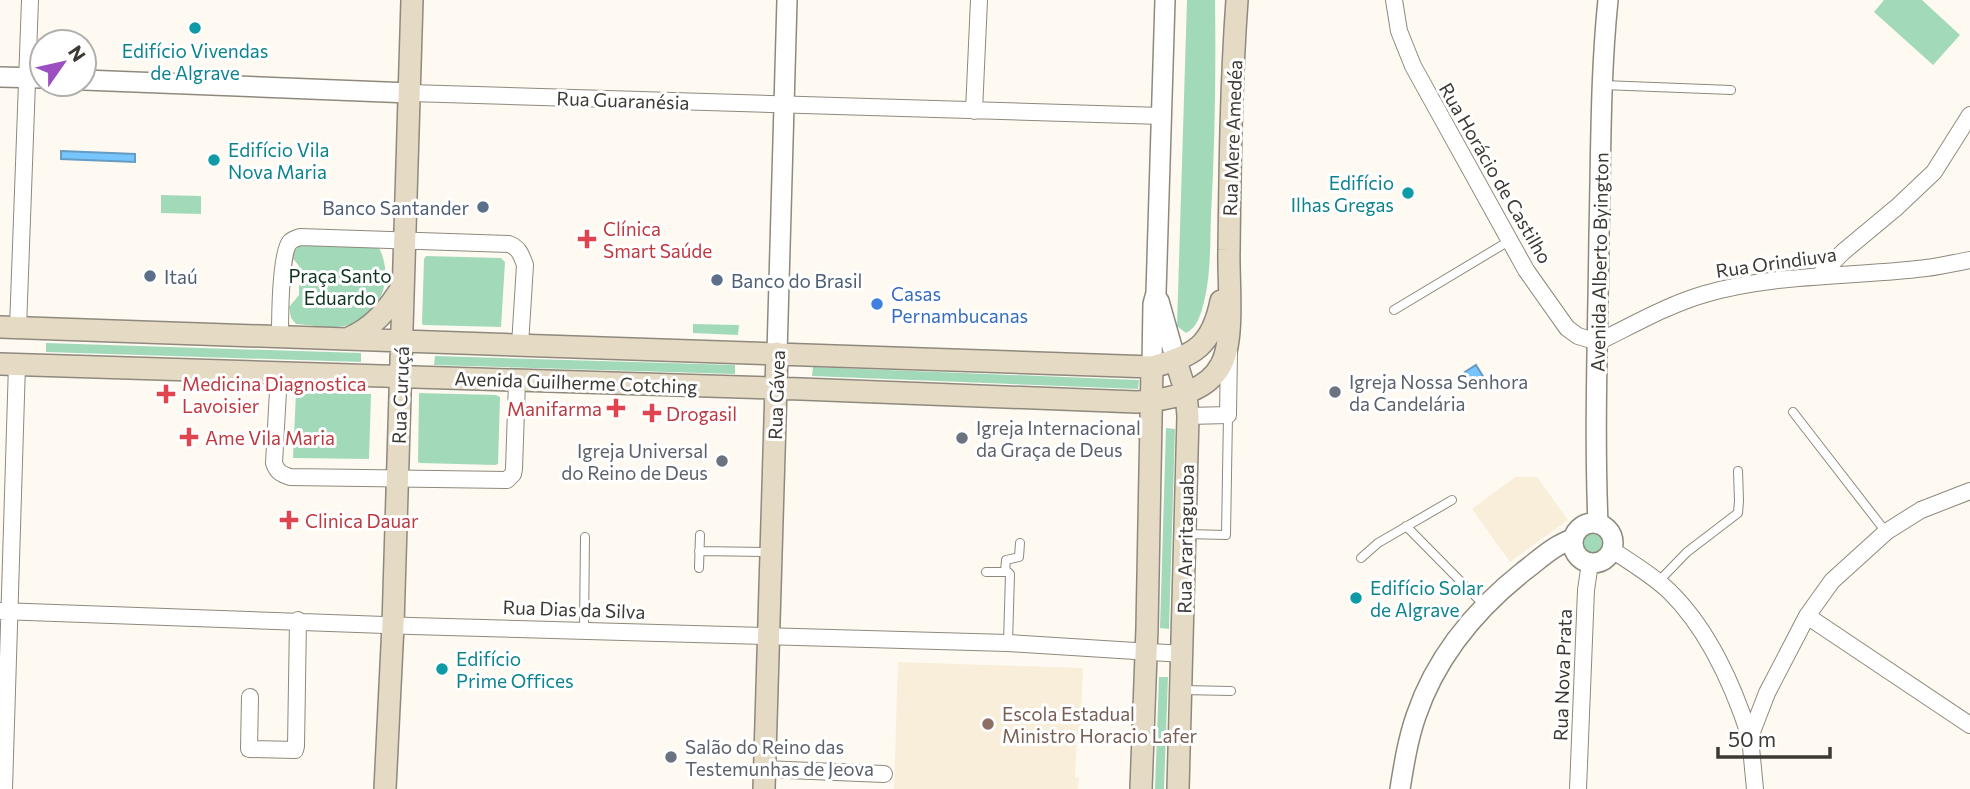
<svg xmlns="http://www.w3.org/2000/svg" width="1970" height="789" font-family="Commissioner,sans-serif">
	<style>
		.built { fill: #f8eeda }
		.green { fill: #a2dab9 }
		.water { fill: #77c5ff; stroke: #669bc2; stroke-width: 2 }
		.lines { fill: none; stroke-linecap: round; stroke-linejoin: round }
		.service-casing { stroke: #8f897d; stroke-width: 10 }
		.minor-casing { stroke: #8f897d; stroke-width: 18 }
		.tertiary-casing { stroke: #8f897d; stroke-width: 22 }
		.secondary-casing { stroke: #8f897d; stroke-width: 24 }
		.service { stroke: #fff; stroke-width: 8 }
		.minor { stroke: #fff; stroke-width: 16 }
		.tertiary { stroke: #fff; stroke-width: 19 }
		.secondary { stroke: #e5dac4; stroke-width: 21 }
		.culture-dot { fill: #0f9aa8; stroke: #fff; stroke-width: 2.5 }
		.service-dot { fill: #5c6f8a; stroke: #fff; stroke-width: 2.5 }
		.health-dot { fill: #e0444e; stroke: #fff; stroke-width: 2.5 }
		.shop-dot { fill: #3f7fe0; stroke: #fff; stroke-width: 2.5 }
		.worship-dot { fill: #6b7280; stroke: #fff; stroke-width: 2.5 }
		.education-dot { fill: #8d6e63; stroke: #fff; stroke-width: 2.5 }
		.labels { text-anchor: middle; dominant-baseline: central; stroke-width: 6; stroke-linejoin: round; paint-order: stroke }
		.culture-label { font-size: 19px; fill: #0d838f; stroke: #fff; text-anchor: start }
		.street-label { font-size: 19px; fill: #3d3a35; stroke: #fff }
		.service-label { font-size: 19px; fill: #4e5e75; stroke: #fff; text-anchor: start }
		.health-label { font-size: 19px; fill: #be3a42; stroke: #fff; text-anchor: start }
		.park-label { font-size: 19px; fill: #0d3521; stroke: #fff }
		.shop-label { font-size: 19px; fill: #366cbe; stroke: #fff; text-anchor: start }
		.worship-label { font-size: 19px; fill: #5b616d; stroke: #fff; text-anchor: start }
		.education-label { font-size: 19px; fill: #785e54; stroke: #fff; text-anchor: start }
	</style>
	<rect width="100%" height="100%" fill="#fefaf2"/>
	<!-- built -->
	<path class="built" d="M1515,477H1537L1568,520L1510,562L1472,509Z
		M898,662L1083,668L1080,736H1077L1075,777L1079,778L1078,789H894Z"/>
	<!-- green -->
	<path class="green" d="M1187,0H1215C1216,72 1215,144 1211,216C1210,244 1211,274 1204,302C1201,314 1197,328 1186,333L1177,326Z
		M1884,0H1922L1960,35L1933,65L1874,12Z
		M161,195L201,196V214L161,213Z
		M302,244L379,248C395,278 380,320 345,326C330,329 311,325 296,324L291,318L289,307L299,295V266L290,255L296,247Z
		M426,256L501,258L505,262L501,327L423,325L422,323L424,259Z
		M693,324L739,325L738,335L693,333Z
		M46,343L361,353V362L46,352Z
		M435,356L735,365V374L434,365Z
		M813,367L1138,380H1139L1138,389L812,376Z
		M296,392L371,394L369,459L293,458Z
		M419,393L496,395L500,397L498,464L495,465L420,463L418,462Z
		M1166,428L1175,429L1169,629L1160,628Z
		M1580 543a12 12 0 1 1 24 0a12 12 0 1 1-24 0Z
		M1159,677H1168L1164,789H1155Z"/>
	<!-- water -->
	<path class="water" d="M61,151L135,154V162L61,159Z
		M1476,365L1484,378L1465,390L1457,377Z"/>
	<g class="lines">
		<defs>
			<path id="service" d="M1603,85L1731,90
				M1394,310L1509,241
				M1793,412L1886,532
				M1406,526L1484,605
				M1187,534L1226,535L1228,415
				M699,551L771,552
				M1361,558L1378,543L1452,500
				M699,568L700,535
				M986,572H1008L1010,574L1008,643
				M1005,572L1006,560L1019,557L1020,543
				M1658,582L1687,552L1738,513L1739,501L1738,471
				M584,630L585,537
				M1182,690L1231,691"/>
			<path id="minor" d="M1394,0L1399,31L1413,66L1526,270L1567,328L1578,336L1598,342C1633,325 1667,305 1705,294C1774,274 1846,277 1917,269C1935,268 1953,263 1970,260
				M410,93L1162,116
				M974,111L979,0
				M1820,275L1843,252L1897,207L1934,172L1970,115
				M18,328L30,0
				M280,337C280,320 280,252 290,242C293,239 297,238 300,237L509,244C519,248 521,254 525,265L520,345
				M279,373L274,463C277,472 281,474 290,477L507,480L513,474L514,469L517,381
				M1188,416L1228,415L1229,352
				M1612,550C1632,563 1652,575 1669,591C1709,630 1733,685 1750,737
				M0,611L412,626L1008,643L1183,654
				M1807,616L1970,725
				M250,697L249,749L295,750L296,746L298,620
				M764,769L884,774
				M4,789L17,364
				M1578,789L1586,590L1590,563
				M1755,789L1750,737L1767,693L1807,616L1832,581L1886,532L1921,510L1970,491"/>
			<path id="tertiary" d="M0,77L42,78
				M84,80L410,93
				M1159,301L1176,361
				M777,353L787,0
				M1152,367L1153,304L1156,293L1165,0
				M1573 543a20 20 0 1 1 40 0a20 20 0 1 1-40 0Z
				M1598,524C1594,428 1598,331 1599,235C1601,157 1600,78 1608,0
				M1400,789C1404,764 1408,739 1416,716C1436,657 1476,609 1524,571C1540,559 1554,545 1573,539"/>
			<path id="secondary" d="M0,327L1152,367C1194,356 1212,346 1221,301
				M347,339C373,328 389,309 403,285
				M1176,361L1186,393L1188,416L1178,789
				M0,364L801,389L1137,402C1165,400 1206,394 1221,365C1235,340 1228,279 1229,250C1230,167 1231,83 1237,0
				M385,789L393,625L412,0
				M764,789L777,353
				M1141,789L1147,628L1152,367"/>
		</defs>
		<!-- service casing -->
		<use href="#service" class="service-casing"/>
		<!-- minor casing -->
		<use href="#minor" class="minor-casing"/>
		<!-- tertiary casing -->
		<use href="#tertiary" class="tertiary-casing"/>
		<!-- secondary casing -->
		<use href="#secondary" class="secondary-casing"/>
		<!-- service -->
		<use href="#service" class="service"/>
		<!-- minor -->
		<use href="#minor" class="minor"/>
		<!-- tertiary -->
		<use href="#tertiary" class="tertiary"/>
		<!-- secondary -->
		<use href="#secondary" class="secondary"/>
	</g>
	<!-- markers -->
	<g class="culture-dot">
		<circle cx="195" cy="28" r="7"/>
		<circle cx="214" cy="160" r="7"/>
		<circle cx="1408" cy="193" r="7"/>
		<circle cx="1356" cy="598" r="7"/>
		<circle cx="442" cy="669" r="7"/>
	</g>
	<g class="service-dot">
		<circle cx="483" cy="207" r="7"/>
		<circle cx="150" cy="276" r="7"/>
		<circle cx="717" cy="280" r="7"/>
	</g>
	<g class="health-dot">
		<path d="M583.5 228.5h7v7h7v7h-7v7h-7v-7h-7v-7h7z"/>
		<path d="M162.5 383.5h7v7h7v7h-7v7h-7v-7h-7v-7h7z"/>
		<path d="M612.5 397.5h7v7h7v7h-7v7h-7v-7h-7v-7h7z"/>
		<path d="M648.5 402.5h7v7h7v7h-7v7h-7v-7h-7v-7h7z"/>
		<path d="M185.5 426.5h7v7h7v7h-7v7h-7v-7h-7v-7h7z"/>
		<path d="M285.5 509.5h7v7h7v7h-7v7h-7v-7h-7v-7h7z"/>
	</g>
	<circle class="shop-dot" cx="877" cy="304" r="7"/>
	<g class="worship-dot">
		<circle cx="1335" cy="392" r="7"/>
		<circle cx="962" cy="438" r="7"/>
		<circle cx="722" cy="461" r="7"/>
		<circle cx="671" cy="757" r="7"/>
	</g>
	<circle class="education-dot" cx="988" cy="724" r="7"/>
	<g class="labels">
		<!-- culture labels -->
		<g class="culture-label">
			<text x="195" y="50" text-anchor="middle">Edifício Vivendas<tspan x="195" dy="22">de Algrave</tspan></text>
			<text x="228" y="149">Edifício Vila<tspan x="228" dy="22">Nova Maria</tspan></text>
			<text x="1394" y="182" text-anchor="end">Edifício<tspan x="1394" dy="22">Ilhas Gregas</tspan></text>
			<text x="1370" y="587">Edifício Solar<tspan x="1370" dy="22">de Algrave</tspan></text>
			<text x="456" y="658">Edifício<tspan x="456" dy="22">Prime Offices</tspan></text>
		</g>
		<!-- street labels -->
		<g class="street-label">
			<text transform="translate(623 100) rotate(2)">Rua Guaranésia</text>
			<text transform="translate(1232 138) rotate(-88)">Rua Mere Amedéa</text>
			<text transform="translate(1496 173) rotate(60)">Rua Horácio de Castilho</text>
			<text transform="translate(1599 262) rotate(-89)">Avenida Alberto Byington</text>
			<text transform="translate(1776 262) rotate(-8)">Rua Orindiuva</text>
			<text transform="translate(576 382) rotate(2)">Avenida Guilherme Cotching</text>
			<text transform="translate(400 395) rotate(-88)">Rua Curuçá</text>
			<text transform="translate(776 395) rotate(-88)">Rua Gávea</text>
			<text transform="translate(1185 539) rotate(-89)">Rua Araritaguaba</text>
			<text transform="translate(574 609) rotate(2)">Rua Dias da Silva</text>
			<text transform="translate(1562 675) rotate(-88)">Rua Nova Prata</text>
		</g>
		<!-- service labels -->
		<g class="service-label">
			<text x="469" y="207" text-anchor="end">Banco Santander</text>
			<text x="164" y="276">Itaú</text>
			<text x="731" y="280">Banco do Brasil</text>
		</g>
		<!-- health labels -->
		<g class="health-label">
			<text x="603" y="228">Clínica<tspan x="603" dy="22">Smart Saúde</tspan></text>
			<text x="182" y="383">Medicina Diagnostica<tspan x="182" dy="22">Lavoisier</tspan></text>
			<text x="602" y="408" text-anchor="end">Manifarma</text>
			<text x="666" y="413">Drogasil</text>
			<text x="205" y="437">Ame Vila Maria</text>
			<text x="305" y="520">Clinica Dauar</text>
		</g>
		<!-- park labels -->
		<g class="park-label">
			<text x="340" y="275">Praça Santo<tspan x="340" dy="22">Eduardo</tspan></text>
		</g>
		<!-- shop labels -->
		<g class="shop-label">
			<text x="891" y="293">Casas<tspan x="891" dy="22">Pernambucanas</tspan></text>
		</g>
		<!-- worship labels -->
		<g class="worship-label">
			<text x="1349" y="381">Igreja Nossa Senhora<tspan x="1349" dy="22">da Candelária</tspan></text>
			<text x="976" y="427">Igreja Internacional<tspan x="976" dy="22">da Graça de Deus</tspan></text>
			<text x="708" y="450" text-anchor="end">Igreja Universal<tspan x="708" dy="22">do Reino de Deus</tspan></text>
			<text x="685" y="746">Salão do Reino das<tspan x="685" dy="22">Testemunhas de Jeova</tspan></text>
		</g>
		<!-- education labels -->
		<g class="education-label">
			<text x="1002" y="713">Escola Estadual<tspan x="1002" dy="22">Ministro Horacio Lafer</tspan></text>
		</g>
	</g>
	<!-- north arrow -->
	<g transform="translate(63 63) rotate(56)"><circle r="33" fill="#ffffff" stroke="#b1b0ae" stroke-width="2"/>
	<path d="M0-5L12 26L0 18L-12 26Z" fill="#9c4fc1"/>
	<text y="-10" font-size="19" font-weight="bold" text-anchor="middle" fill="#3d3a35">N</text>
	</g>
	<!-- scale -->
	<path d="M1718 747v10h112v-10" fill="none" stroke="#3d3a35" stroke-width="3.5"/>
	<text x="1728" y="747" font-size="21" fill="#3d3a35" stroke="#ffffff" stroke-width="5" paint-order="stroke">50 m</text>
</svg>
